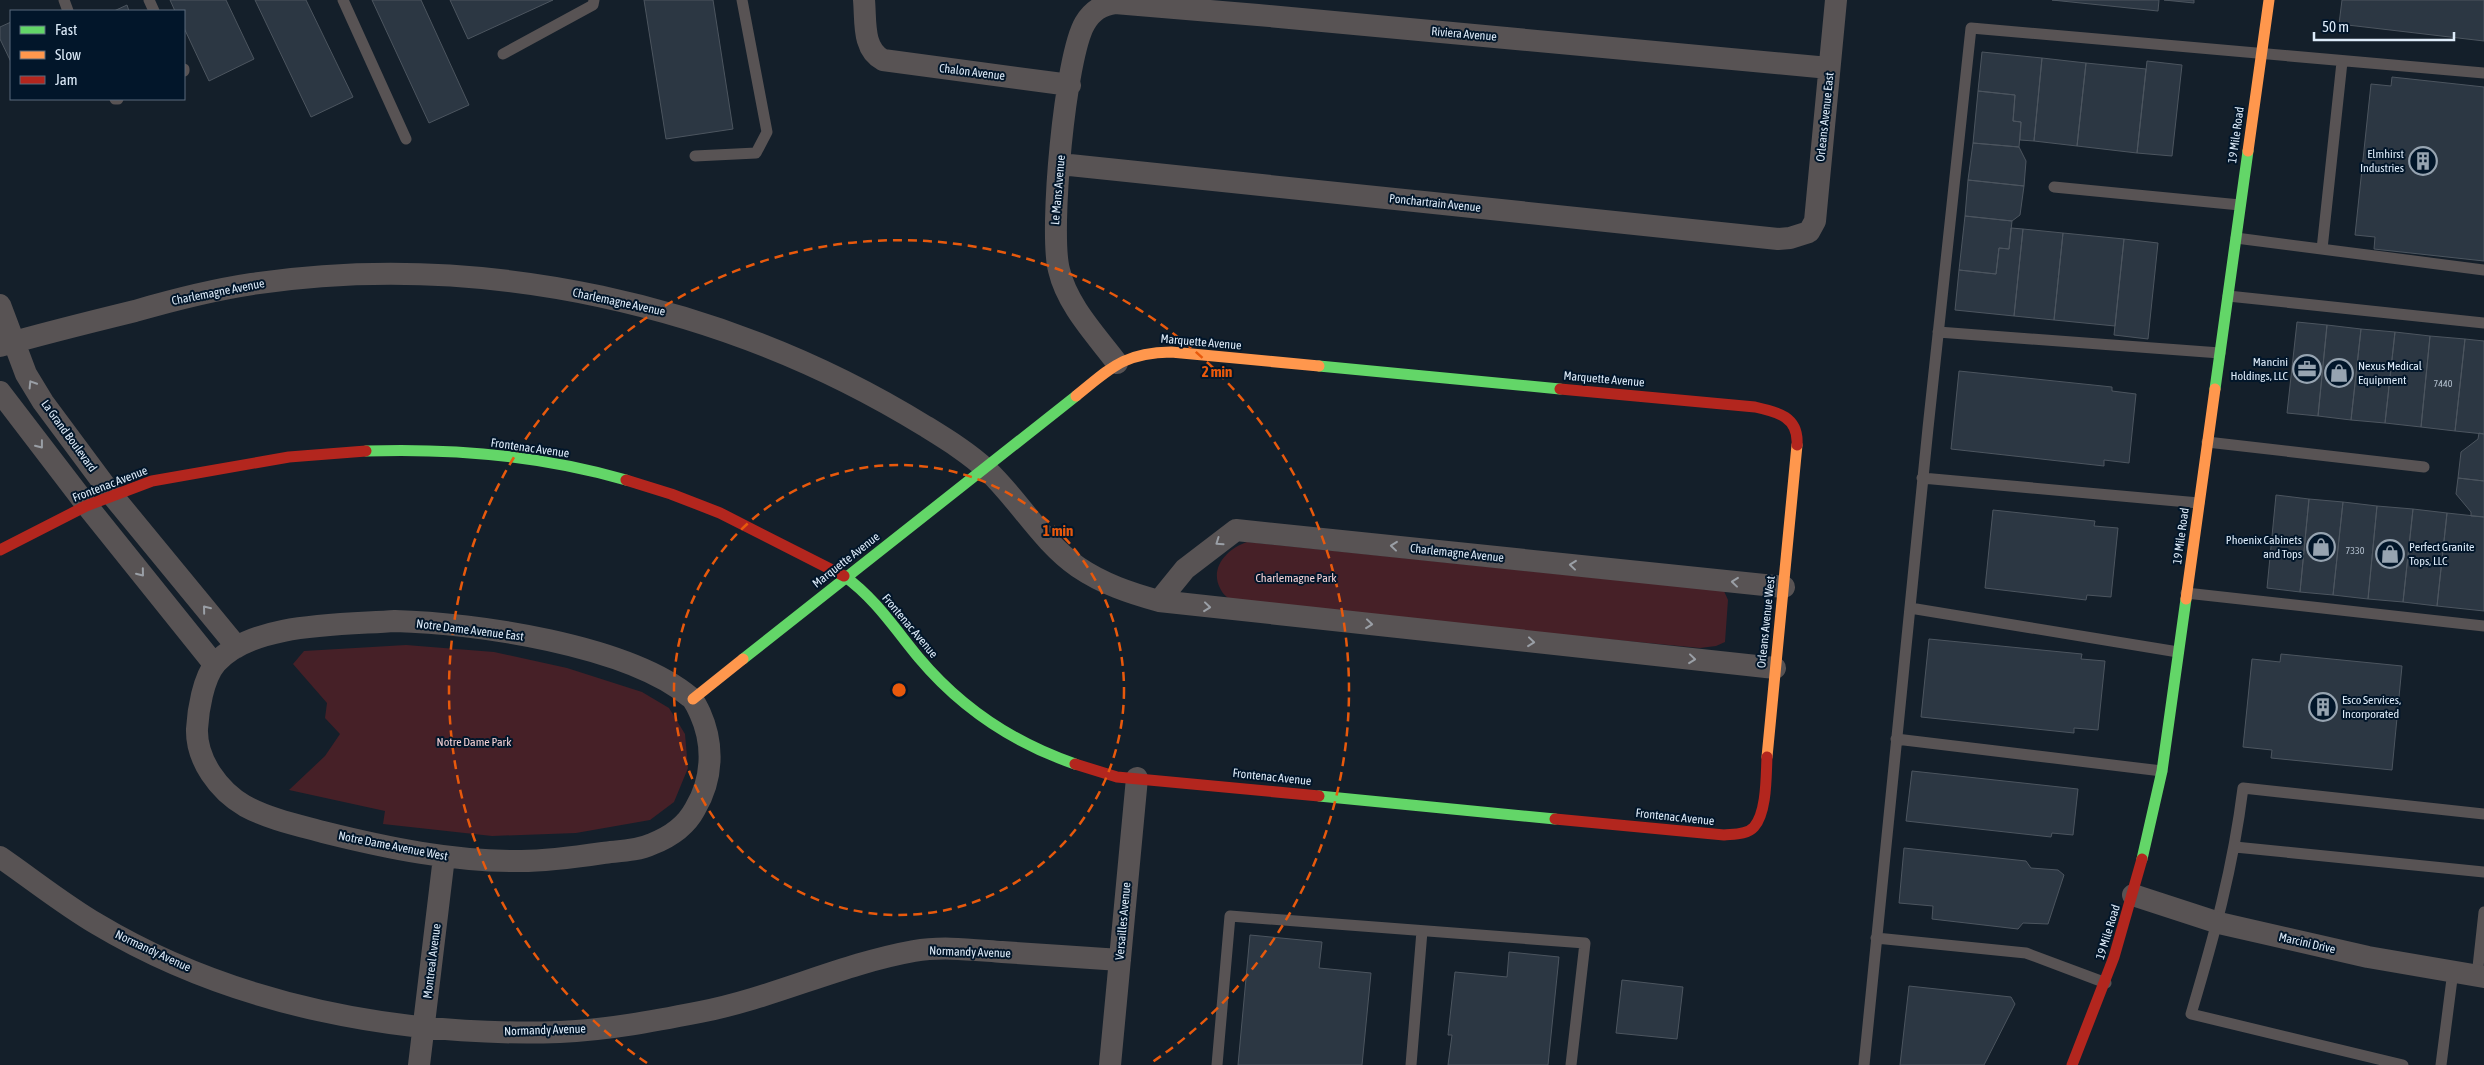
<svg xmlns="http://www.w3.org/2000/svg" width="2484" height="1065" font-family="'Asap Condensed',sans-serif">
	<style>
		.green { fill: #462027 }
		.building { fill: #2c3743; stroke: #4c555f }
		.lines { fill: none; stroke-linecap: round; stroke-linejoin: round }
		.lane { stroke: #585354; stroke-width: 11 }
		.street { stroke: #585354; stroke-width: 22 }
		.fast { stroke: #63d668; stroke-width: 11 }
		.slow { stroke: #ff974d; stroke-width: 11 }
		.jam { stroke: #b3261e; stroke-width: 11 }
		.oneway { stroke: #9a9fa6 }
		.ring { fill: none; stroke: #e8590c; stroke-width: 2.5; stroke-dasharray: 9 6 }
		.labels { text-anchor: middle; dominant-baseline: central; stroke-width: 4; stroke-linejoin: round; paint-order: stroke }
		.number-label { font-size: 10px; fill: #b1becc }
		.street-label { font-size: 12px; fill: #ddebf9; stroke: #02162a }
		.poi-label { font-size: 12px; fill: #ddebf9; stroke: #02162a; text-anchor: end }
		.park-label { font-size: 12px; fill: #f6d2d5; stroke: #02162a }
		.centre { fill: #e8590c; stroke: #02162a; stroke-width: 2.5 }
		.ring-label { font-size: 15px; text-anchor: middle; font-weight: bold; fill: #e8590c; stroke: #02162a; stroke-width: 4; stroke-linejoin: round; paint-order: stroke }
	</style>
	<rect width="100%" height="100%" fill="#141f2a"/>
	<!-- green -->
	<path class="green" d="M1247,542L1724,591L1728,600L1725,642L1716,646L1700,648L1236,604C1231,600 1224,596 1221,590C1208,568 1228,548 1247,542Z
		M406,645L494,652L567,668L642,692L669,708L685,734L688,768L674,802L650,820L576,833L492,836L383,824L385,811L289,790L325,756L340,734L325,718L327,703L293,664L304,651Z"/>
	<!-- building -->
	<path class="building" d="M170,0H226L254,59L209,81L184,28V11H175Z
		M255,0H306L353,97L311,117Z
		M372,0H421L469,105L429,123Z
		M450,0H553L468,39Z
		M644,0H713L733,129L666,139Z
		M2052,0H2159L2158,11Z
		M2164,0H2194V3Z
		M2342,0H2484V41L2339,24Z
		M127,5L129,11H114Z
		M11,22V62L0,39V27Z
		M1982,52L2042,58L2034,141L2020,140L2021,122L2013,121L2015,95L1978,91Z
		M2042,58L2086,63L2077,146L2034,141Z
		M2147,61L2182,65L2172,156L2137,153Z
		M2086,63L2146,69L2137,153L2077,146Z
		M2392,77L2484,87V261L2374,249L2375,237L2355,235L2371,84L2391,86Z
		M1978,91L2015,95L2013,121L2021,122L2019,147L1973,143Z
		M1973,143L2019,147L2026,161L2024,186L1968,180Z
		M1968,180L2024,186L2020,215L2012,221L1965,216Z
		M1965,216L2012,221L2009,249L1999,248L1996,274L1959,270Z
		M2011,228L2023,229L2014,316L1955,310L1959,270L1996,274L1999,248L2009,249Z
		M2023,229L2063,233L2054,320L2014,316Z
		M2063,233L2124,239L2115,326L2054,320Z
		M2124,239L2158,243L2148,339L2114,335Z
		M2297,322L2327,325L2318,416L2287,413Z
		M2327,325L2361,329L2351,420L2318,416Z
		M2361,329L2395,332L2385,423L2351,420Z
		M2395,332L2430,336L2421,427L2385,423Z
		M2430,336L2465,339L2455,431L2421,427Z
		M2465,339L2484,341V434L2455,431Z
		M1959,371L2112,387V391L2136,394L2129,463L2104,460V466L1951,449Z
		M2479,433L2484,434V481L2458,478L2461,452L2478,439Z
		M2458,478L2484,481V517L2471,516V512L2456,494Z
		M2276,495L2309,499L2300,592L2267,588Z
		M2309,499L2343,502L2333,595L2300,592Z
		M2343,502L2377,506L2368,599L2333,595Z
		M2377,506L2413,509L2403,602L2368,599Z
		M2413,509L2447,513L2437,606L2403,602Z
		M1993,510L2095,521L2094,526L2118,528L2111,597L2087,595L2086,600L1985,588Z
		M2447,513L2484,517V611L2437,606Z
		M1929,639L2082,654L2081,659L2105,661L2098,730L2074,728V733L1921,717Z
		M2281,654L2402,666L2392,770L2271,758L2272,750L2243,747L2252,659L2280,662Z
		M1912,771L2078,789L2073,835L2052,833L2051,837L1906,821Z
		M1904,848L2026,861L2031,868L2058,870L2064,875L2048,924L2023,923L2018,929L1932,919L1933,906L1899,903Z
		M1250,935L1322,942L1319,968L1371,973L1362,1065H1238Z
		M1509,952L1559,957L1548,1065H1448L1452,1035H1448L1455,972L1507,977Z
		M1622,980L1683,987L1677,1039L1616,1033Z
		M1909,986L2011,997L2015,1004L1984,1065H1900Z"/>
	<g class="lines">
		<!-- lane -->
		<path class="lane" d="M64,0L68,11
			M149,0L154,11
			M343,0L406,139
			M503,54L593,5L594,0
			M184,69V71
			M115,99H118
			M695,156L756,153L767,132L742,0
			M2054,187L2240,205
			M2236,238L2484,270
			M2322,249L2342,62
			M2228,296L2484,323
			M1938,332L2220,353
			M2207,442L2424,467
			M1922,478L2199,503
			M2186,593L2484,626
			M1910,608L2178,652
			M1896,739L2162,771
			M2235,847L2484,872
			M1876,938L2026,953L2106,983
			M2477,976L2484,912
			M1217,1065L1230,916L1585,943L1571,1065
			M1411,1065L1422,931
			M1864,1065L1928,428L1971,28L2484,73
			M2403,1065L2191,1014C2214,937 2233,868 2243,788L2484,814
			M2441,1065L2453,971"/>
		<!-- street -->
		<path class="street" d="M864,0C866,21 862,49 883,60L1070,85
			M1060,164L1778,239L1790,238L1809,232L1815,221L1836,0
			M0,305L26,374L43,402L112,495L237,647
			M0,346C45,333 90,322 135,311C173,300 212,290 252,284C483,250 727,304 925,426C946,439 969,453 987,470C1019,500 1042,542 1078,567C1103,584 1130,593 1159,601L1775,668
			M1117,363C1096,335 1067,305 1059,270C1049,232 1065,56 1085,23C1092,11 1101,5 1115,3L1258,15L1829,68
			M0,392L88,507L214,664
			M1159,601L1185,569L1236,530L1784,587
			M395,621C475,623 628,645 690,697C695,701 697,707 700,713C714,744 713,779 695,809C686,826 670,837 652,844C637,851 619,851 603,853C576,857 548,861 521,861C455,862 387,848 323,832C297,825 269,819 245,806C219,791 196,760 197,729C198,711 203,678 216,663C252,622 343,625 395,621Z
			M0,857C32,879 63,904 97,924C234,1006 401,1037 560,1032C607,1030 654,1021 700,1012C773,998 841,964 914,951C943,946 974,950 1002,952C1041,955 1081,957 1120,960
			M2133,895L2219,923L2368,957L2484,977
			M419,1065L444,857
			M1110,1065L1137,778"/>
		<!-- fast -->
		<path class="fast" d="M1319,366L1560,389
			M2215,389L2248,151
			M366,451C454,448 542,456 626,480
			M844,576C875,598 895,629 919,658C961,708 1014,743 1075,764
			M743,659L1076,396
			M1319,796L1555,819
			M2142,859L2162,771L2186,599"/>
		<!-- slow -->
		<path class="slow" d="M2248,151L2269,0
			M1076,396C1111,368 1123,353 1171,352L1319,366
			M2186,599L2215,389
			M693,699L743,659
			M1767,757L1797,445"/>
		<!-- jam -->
		<path class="jam" d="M1560,389L1755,407C1778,412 1799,417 1797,445
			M626,480L671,494L720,513L844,576
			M0,550L86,506L152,481L289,457L366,451
			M1075,764L1117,777L1319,796
			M1555,819L1724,835C1733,834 1747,835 1754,827C1767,812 1766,776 1767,757
			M2072,1065L2114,957L2142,859"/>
	</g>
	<!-- one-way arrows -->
	<defs><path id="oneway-chevron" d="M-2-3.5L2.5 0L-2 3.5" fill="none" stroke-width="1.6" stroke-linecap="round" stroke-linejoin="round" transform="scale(1.25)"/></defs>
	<g class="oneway">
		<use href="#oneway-chevron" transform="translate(32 384) rotate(-122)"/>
		<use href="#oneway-chevron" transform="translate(40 445) rotate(52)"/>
		<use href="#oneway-chevron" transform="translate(1219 542) rotate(145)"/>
		<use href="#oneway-chevron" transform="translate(1394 546) rotate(-174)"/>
		<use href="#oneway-chevron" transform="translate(1573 565) rotate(-174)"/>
		<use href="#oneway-chevron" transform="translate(141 573) rotate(51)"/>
		<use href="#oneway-chevron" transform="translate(1735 582) rotate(-174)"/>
		<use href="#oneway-chevron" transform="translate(1207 607) rotate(6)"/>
		<use href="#oneway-chevron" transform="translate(206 609) rotate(-129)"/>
		<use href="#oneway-chevron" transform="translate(1369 624) rotate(6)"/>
		<use href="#oneway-chevron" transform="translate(1531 642) rotate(6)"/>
		<use href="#oneway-chevron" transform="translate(1692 659) rotate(6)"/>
	</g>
	<!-- distance rings -->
	<g class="ring">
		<circle cx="899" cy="690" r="225"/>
		<path d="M647 1063A450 450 0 1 1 1151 1063"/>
	</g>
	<!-- icons -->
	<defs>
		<symbol id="building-ring" viewBox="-11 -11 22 22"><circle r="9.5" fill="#02162a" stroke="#97a4b1" stroke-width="1.5"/><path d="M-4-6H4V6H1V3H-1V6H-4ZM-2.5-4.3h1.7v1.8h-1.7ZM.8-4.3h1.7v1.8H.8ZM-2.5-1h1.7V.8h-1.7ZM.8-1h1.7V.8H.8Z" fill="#97a4b1"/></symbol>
		<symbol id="office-ring" viewBox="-11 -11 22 22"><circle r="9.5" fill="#02162a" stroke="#97a4b1" stroke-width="1.5"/><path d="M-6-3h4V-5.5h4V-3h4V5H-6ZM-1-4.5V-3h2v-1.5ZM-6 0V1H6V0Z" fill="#97a4b1"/></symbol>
		<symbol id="shop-ring" viewBox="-11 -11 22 22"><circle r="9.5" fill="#02162a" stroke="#97a4b1" stroke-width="1.5"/><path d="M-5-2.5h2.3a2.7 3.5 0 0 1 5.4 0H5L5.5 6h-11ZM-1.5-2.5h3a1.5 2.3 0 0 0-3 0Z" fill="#97a4b1"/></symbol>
	</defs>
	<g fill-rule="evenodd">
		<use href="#building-ring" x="2407" y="145" width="32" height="32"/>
		<use href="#office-ring" x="2291" y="353" width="32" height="32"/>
		<use href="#shop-ring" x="2323" y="357" width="32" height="32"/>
		<use href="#shop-ring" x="2305" y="531" width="32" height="32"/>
		<use href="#shop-ring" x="2374" y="538" width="32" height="32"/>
		<use href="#building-ring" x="2307" y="691" width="32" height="32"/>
	</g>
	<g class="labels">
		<!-- number labels -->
		<g class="number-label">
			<text x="2443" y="383">7440</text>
			<text x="2355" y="550">7330</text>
		</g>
		<!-- street labels -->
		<g class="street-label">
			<text transform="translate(1464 34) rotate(5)">Riviera Avenue</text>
			<text transform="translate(972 72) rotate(7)">Chalon Avenue</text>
			<text transform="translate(1825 117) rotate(-84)">Orleans Avenue East</text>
			<text transform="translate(2236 135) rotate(-82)">19 Mile Road</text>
			<text transform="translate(1058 190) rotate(-85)">Le Mans Avenue</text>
			<text transform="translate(1435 203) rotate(6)">Ponchartrain Avenue</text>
			<text transform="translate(218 292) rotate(-11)">Charlemagne Avenue</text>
			<text transform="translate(619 302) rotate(12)">Charlemagne Avenue</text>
			<text transform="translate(1201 342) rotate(5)">Marquette Avenue</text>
			<text transform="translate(1604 379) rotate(5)">Marquette Avenue</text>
			<text transform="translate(69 436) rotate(54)">La Grand Boulevard</text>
			<text transform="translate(530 448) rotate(8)">Frontenac Avenue</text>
			<text transform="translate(110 484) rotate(-21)">Frontenac Avenue</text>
			<text transform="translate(2181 536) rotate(-82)">19 Mile Road</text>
			<text transform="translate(1457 553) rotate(6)">Charlemagne Avenue</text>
			<text transform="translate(846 560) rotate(-38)">Marquette Avenue</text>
			<text transform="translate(1766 622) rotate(-84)">Orleans Avenue West</text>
			<text transform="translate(910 626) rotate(50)">Frontenac Avenue</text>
			<text transform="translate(470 630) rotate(7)">Notre Dame Avenue East</text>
			<text transform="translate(1272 777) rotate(6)">Frontenac Avenue</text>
			<text transform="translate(1675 817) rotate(6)">Frontenac Avenue</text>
			<text transform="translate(393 846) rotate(11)">Notre Dame Avenue West</text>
			<text transform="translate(1123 921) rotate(-85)">Versailles Avenue</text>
			<text transform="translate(2108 932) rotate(-73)">19 Mile Road</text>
			<text transform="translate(2307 943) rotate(13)">Marcini Drive</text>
			<text transform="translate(153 951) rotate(25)">Normandy Avenue</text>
			<text transform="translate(970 952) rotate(2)">Normandy Avenue</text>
			<text transform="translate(432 961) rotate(-83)">Montreal Avenue</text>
			<text transform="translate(545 1030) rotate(-2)">Normandy Avenue</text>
		</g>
		<!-- poi labels -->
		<g class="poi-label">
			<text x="2404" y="154">Elmhirst<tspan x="2404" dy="14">Industries</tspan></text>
			<text x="2288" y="362">Mancini<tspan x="2288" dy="14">Holdings, LLC</tspan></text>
			<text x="2358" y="366" text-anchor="start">Nexus Medical<tspan x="2358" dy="14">Equipment</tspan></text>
			<text x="2302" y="540">Phoenix Cabinets<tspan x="2302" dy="14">and Tops</tspan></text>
			<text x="2409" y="547" text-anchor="start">Perfect Granite<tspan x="2409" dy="14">Tops, LLC</tspan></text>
			<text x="2342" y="700" text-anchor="start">Esco Services,<tspan x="2342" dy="14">Incorporated</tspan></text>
		</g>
		<!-- park labels -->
		<g class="park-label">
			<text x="1296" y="578">Charlemagne Park</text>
			<text x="474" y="742">Notre Dame Park</text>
		</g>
	</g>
	<circle cx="899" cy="690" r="8" class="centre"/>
	<g class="ring-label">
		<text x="1217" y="377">2 min</text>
		<text x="1058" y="536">1 min</text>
	</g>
	<!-- legend -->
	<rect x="10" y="10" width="175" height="90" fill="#02162a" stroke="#5a6b7d"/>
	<rect x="20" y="26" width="25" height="8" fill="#63d668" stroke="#5a6b7d"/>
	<text x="55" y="35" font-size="15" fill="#ddebf9">Fast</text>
	<rect x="20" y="51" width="25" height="8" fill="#ff974d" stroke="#5a6b7d"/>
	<text x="55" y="60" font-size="15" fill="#ddebf9">Slow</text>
	<rect x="20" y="76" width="25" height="8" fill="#b3261e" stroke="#5a6b7d"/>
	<text x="55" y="85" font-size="15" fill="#ddebf9">Jam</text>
	<!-- scale -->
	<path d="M2314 32v8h140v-8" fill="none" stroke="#ddebf9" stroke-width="2.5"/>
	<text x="2322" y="32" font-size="15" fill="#ddebf9" stroke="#02162a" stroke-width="4" paint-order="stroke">50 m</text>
</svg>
